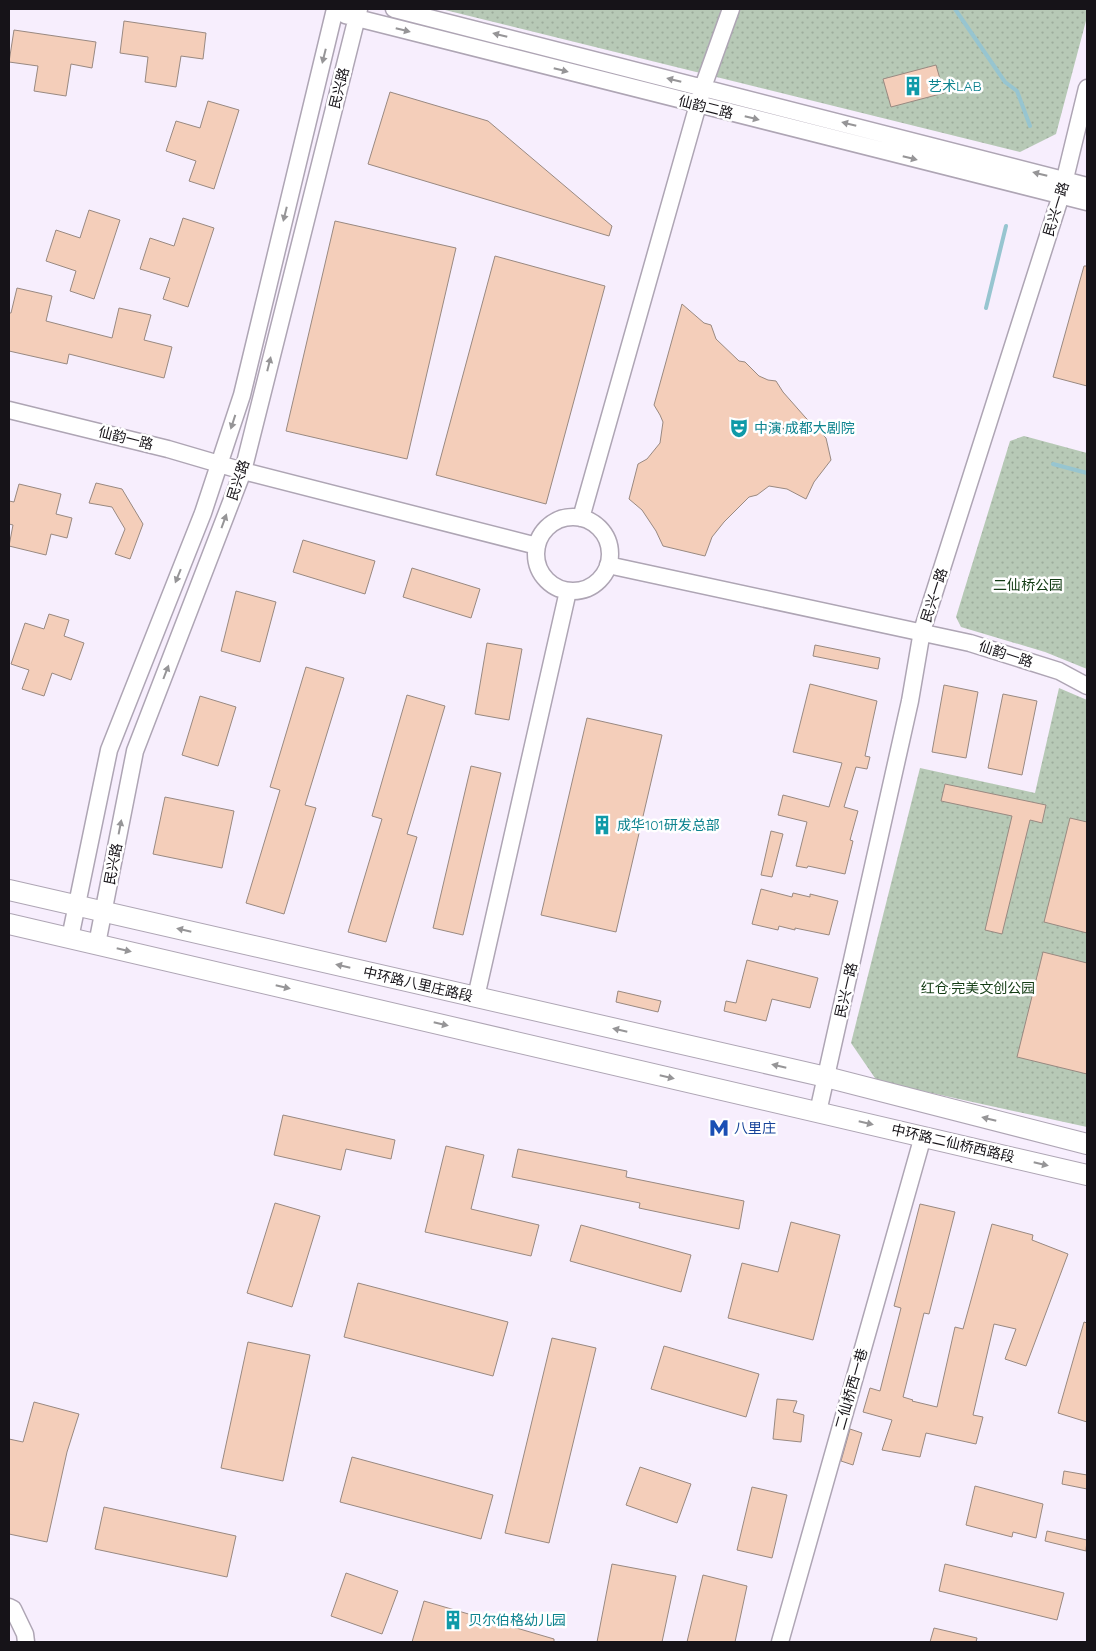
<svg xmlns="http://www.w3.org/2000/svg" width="1096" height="1651" font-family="Quicksand,'Noto Sans SC',sans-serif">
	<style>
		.park { fill: url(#park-dots) }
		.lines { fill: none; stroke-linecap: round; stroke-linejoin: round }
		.stream { stroke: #97c5d0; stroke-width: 4 }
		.building { fill: #f4ceba; stroke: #998981 }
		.minor-casing { stroke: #aea5b4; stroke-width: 19 }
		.major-casing { stroke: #aea5b4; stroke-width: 22 }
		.minor { stroke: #fff; stroke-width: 16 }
		.major { stroke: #fff; stroke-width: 20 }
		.oneway { fill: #969597 }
		.labels { text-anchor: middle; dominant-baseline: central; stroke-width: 5; stroke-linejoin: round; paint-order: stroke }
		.culture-label { font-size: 14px; fill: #0d838f; stroke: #fff; text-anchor: start }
		.street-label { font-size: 14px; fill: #161318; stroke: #fff }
		.park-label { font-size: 14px; fill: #123b13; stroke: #fff }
		.transit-label { font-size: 14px; fill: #164399; stroke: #fff; text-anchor: start }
	</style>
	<defs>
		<pattern id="park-dots" width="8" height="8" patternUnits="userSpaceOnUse" patternTransform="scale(1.25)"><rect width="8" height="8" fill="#b7c9b6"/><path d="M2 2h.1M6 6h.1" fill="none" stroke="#9dac9c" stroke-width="1.8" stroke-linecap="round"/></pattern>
	</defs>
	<rect width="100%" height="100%" fill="#f7eefd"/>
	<!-- park -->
	<path class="park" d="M441,9H1087V17L1056,134L1020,152Z
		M1024,436L1087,453V669L1045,652L961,627L956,617L1010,441Z
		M1059,688L1087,700V1127L877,1081L851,1043L920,768L1035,793Z"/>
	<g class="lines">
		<!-- stream -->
		<path class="stream" d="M955,9L1005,82L1017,91L1030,126
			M986,308L1006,226
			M1053,464L1087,473"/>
	</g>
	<!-- building -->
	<path class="building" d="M124,21L206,33L203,59L181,56L176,87L145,82L148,57L120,53Z
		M14,30L96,42L92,68L71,64L66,96L34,91L38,66L9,62Z
		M936,65L944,93L891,107L883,79Z
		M390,92L488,121L612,226L609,236L368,164Z
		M208,101L239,110L214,189L189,181L196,161L166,151L176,121L200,128Z
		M89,210L120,220L94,299L70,291L76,271L46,261L56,230L80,238Z
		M183,218L214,228L188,307L163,299L170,278L140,269L150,238L174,246Z
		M335,221L456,248L407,459L286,431Z
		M495,256L605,286L546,504L436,475Z
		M1084,266H1087V386L1053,377Z
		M17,288L52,296L46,321L112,338L119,308L151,315L144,340L172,347L164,378L69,354L67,364L9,351V313H11Z
		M682,304L704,323L711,325L716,339L739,361L745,362L759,376L768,380L776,381L783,392L805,417L826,438L831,460L814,482L806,499L787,489L769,486L757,495L749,497L724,522L712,537L705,556L663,546L656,531L642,510L629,499L638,464L647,459L660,443L663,422L660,415L654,405Z
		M96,483L122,489L143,524L130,559L115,554L125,529L112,507L89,503Z
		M19,484L61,494L56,514L72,518L67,538L51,534L46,555L9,546L13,525L9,524V501L14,502Z
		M303,540L375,561L365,594L293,572Z
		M412,568L480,589L471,618L403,597Z
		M236,591L276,602L260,662L221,651Z
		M49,614L69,620L64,636L84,643L71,680L52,673L44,696L22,689L29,670L11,664L25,623L44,629Z
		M487,643L522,649L509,720L475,714Z
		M815,645L880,658L878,669L813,656Z
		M306,667L344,678L305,805L316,808L284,914L246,903L280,790L270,787Z
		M810,684L877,701L865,756L870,757L867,769L856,767L844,807L858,811L850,840L853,841L845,874L808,866L807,868L796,866L807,822L778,815L783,795L829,807L842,763L793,752Z
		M944,685L978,692L966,758L932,752Z
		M1003,694L1037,701L1022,775L988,768Z
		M407,695L445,706L407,834L417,837L386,942L348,932L382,819L372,816Z
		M200,696L236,707L218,766L182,755Z
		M587,718L662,735L616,932L541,915Z
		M471,766L501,773L463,935L433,928Z
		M945,784L1046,805L1042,823L1030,820L1002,934L985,930L1012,816L941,801Z
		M165,797L234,811L222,868L153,854Z
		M1070,818L1087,822V933L1044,922Z
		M771,831L783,834L772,877L761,875Z
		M761,889L792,897L793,893L810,897V894L838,901L829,935L795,928V930L779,926L778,930L752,924Z
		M1043,952L1087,963V1074L1017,1057Z
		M747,960L818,978L810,1008L772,999L766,1021L724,1011L726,1001L736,1003Z
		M618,991L661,1001L658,1012L616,1002Z
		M283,1115L395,1140L391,1159L346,1149L341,1170L274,1155Z
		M446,1146L484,1155L471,1209L539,1225L531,1256L425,1232Z
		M518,1149L627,1171L626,1177L744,1201L739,1229L639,1208L640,1203L512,1177Z
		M275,1203L320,1216L292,1307L247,1293Z
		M920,1204L955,1212L929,1314L924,1313L903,1397L913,1400L912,1401L937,1407L955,1327L963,1329L992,1224L1033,1235L1032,1240L1068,1254L1026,1366L1005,1359L1016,1329L994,1324L973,1415L983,1417L976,1444L926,1433L920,1457L882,1450L892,1420L863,1412L870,1388L880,1391L901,1308L894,1306Z
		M791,1222L840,1235L813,1340L728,1318L742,1263L778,1272Z
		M581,1225L691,1255L681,1292L570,1261Z
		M358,1283L508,1322L493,1376L344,1337Z
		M1084,1322L1087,1323V1422L1058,1413Z
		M552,1338L596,1348L549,1543L505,1533Z
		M248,1342L310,1355L283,1481L221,1468Z
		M664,1346L759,1374L746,1417L651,1389Z
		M777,1399L797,1401L793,1412L804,1415L801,1442L773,1439Z
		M34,1402L79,1414L67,1452L47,1542L9,1534V1439L23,1442Z
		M850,1429L862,1433L853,1465L841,1461Z
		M352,1457L493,1495L481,1539L340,1502Z
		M640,1467L691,1484L677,1523L626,1505Z
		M1064,1471L1087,1475V1489L1062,1484Z
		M975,1486L1043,1504L1036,1538L1013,1532L1012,1537L966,1525Z
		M752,1487L787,1495L772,1558L737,1550Z
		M104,1507L236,1536L227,1577L95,1549Z
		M1047,1531L1087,1540L1086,1551L1045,1541Z
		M612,1564L676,1576L662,1642H597Z
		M945,1564L1064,1593L1057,1620L939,1591Z
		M346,1573L398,1591L382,1634L331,1616Z
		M703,1575L747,1586L735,1642H687Z
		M424,1601L554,1639V1642H412Z
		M934,1628L977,1638L976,1642H930Z"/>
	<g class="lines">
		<defs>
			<path id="minor" d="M394,9L1087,186
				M345,15L1087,202
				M9,410L168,449L243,471L537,546
				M536 554a37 37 0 1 1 74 0a37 37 0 1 1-74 0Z
				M581,518L703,87L731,9
				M608,565L970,643L1059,671L1087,686
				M70,938L109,750L203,513L242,395L335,9
				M97,944L135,751L243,471L359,9
				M476,997L568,591
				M818,1112L910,701L922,631L1061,195L1087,88
				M9,1607L13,1609L25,1634L26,1642
				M780,1642L923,1136"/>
			<path id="major" d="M9,890L826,1077L1087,1144
				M9,924L1087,1175"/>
		</defs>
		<!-- minor casing -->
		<use href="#minor" class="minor-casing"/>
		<!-- major casing -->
		<use href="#major" class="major-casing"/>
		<!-- minor -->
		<use href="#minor" class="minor"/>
		<!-- major -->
		<use href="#major" class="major"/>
	</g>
	<!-- one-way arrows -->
	<defs><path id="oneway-solid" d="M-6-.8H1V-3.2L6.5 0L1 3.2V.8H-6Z" transform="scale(1.25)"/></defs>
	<g class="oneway">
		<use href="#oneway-solid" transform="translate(403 30) rotate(14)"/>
		<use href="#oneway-solid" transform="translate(500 35) rotate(-166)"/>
		<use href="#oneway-solid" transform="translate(324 56) rotate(104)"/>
		<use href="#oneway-solid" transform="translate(561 70) rotate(14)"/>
		<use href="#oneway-solid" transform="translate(674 80) rotate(-166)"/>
		<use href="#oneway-solid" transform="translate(752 118) rotate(14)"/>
		<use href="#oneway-solid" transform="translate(849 124) rotate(-166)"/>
		<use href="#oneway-solid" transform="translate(910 158) rotate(14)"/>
		<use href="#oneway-solid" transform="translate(1040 174) rotate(-166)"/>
		<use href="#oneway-solid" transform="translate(285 214) rotate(104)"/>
		<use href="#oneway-solid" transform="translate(269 364) rotate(-76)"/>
		<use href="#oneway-solid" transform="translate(233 422) rotate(108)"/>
		<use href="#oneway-solid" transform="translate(224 521) rotate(-70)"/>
		<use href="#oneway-solid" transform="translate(178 576) rotate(112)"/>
		<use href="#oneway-solid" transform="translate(166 672) rotate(-69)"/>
		<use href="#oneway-solid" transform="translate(120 827) rotate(-79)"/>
		<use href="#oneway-solid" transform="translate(184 930) rotate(-167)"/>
		<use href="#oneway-solid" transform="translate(124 950) rotate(13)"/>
		<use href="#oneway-solid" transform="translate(343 966) rotate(-167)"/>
		<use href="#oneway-solid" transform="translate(283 987) rotate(13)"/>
		<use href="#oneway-solid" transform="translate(441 1024) rotate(13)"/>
		<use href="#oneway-solid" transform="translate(620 1030) rotate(-167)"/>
		<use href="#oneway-solid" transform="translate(779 1066) rotate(-167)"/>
		<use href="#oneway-solid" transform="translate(667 1077) rotate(13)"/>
		<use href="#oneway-solid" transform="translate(989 1119) rotate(-166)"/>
		<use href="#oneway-solid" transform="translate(866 1123) rotate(13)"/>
		<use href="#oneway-solid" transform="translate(1041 1164) rotate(13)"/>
	</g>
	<!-- icons -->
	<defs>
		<symbol id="building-bare" viewBox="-9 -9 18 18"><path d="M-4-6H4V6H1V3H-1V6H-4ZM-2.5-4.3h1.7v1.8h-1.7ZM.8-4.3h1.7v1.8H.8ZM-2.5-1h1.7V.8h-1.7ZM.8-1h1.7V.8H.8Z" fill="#0f9aa8" stroke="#fff" stroke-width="2.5" paint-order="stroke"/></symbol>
		<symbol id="theatre-bare" viewBox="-9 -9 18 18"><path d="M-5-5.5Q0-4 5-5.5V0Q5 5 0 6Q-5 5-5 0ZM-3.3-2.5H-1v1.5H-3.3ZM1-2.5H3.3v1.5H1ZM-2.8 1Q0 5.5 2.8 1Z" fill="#0f9aa8" stroke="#fff" stroke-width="2.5" paint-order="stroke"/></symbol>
		<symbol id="metro-bare" viewBox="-9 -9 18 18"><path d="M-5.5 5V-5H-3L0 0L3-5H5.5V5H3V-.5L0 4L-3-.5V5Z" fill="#1a4fb4" stroke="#fff" stroke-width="2.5" paint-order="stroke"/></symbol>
	</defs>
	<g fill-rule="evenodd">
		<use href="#building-bare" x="899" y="72" width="28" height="28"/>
		<use href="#theatre-bare" x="725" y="414" width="28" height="28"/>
		<use href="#building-bare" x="588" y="811" width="28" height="28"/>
		<use href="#metro-bare" x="705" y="1114" width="28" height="28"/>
		<use href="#building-bare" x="439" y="1606" width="28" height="28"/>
	</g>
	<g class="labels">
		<!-- culture labels -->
		<g class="culture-label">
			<text x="928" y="86">艺术LAB</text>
			<text x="754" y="428">中演·成都大剧院</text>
			<text x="617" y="825">成华101研发总部</text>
			<text x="468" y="1620">贝尔伯格幼儿园</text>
		</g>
		<!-- street labels -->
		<g class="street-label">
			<text transform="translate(339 88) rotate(-76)">民兴路</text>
			<text transform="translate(706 107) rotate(14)">仙韵二路</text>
			<text transform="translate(1056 209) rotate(-73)">民兴一路</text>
			<text transform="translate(126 438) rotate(14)">仙韵一路</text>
			<text transform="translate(238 480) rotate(-72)">民兴路</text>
			<text transform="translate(934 595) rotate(-72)">民兴一路</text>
			<text transform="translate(1006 654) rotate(18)">仙韵一路</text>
			<text transform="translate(113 864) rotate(-79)">民兴路</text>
			<text transform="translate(418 984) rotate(13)">中环路八里庄路段</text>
			<text transform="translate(846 990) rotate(-77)">民兴一路</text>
			<text transform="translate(953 1143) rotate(13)">中环路二仙桥西路段</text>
			<text transform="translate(851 1389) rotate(-74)">二仙桥西一巷</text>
		</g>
		<!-- park labels -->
		<g class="park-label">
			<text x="1028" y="585">二仙桥公园</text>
			<text x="978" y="988">红仓·完美文创公园</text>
		</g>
		<!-- transit labels -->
		<g class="transit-label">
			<text x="734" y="1128">八里庄</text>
		</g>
	</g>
	<!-- border -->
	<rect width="1096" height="1651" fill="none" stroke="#161318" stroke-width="20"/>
</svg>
